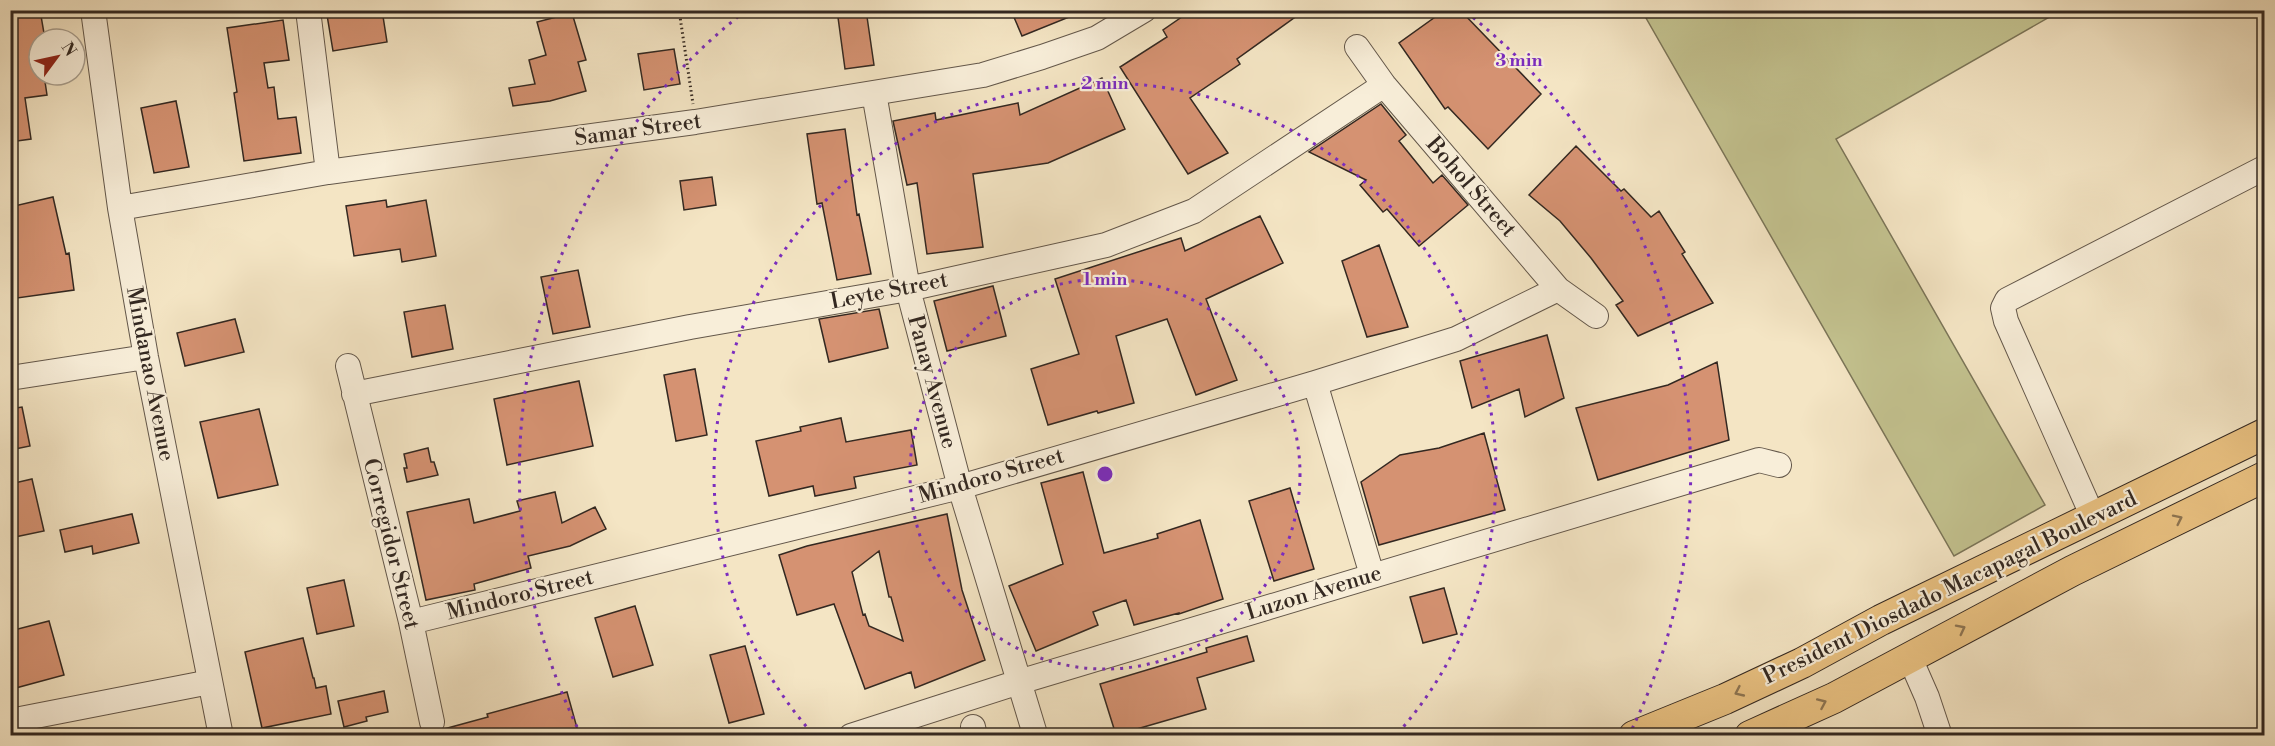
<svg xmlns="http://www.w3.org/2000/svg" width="2275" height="746" font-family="'Libre Bodoni',serif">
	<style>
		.green { fill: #c3c28f; stroke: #7b7558; stroke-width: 1.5 }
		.building { fill: #d59272; stroke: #332821; stroke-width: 1.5; fill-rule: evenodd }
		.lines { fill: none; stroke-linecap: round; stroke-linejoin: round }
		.minor-casing { stroke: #63574a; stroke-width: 26 }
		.major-casing { stroke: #332821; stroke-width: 32 }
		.path { stroke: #332821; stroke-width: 3; stroke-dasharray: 1.5 3; stroke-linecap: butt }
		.minor { stroke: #f8eed9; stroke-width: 24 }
		.major { stroke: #eac282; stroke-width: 30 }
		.oneway { stroke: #8e7552 }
		.ring { fill: none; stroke: #7b2cbf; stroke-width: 3; stroke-dasharray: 3 6 }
		.labels { text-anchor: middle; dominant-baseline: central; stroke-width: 4.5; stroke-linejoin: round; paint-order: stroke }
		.street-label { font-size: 22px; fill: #332821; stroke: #f8eed9 }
		.centre { fill: #7b2cbf; stroke: #f8eed9; stroke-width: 3 }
		.ring-label { font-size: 18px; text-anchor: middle; font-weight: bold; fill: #7b2cbf; stroke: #f8eed9; stroke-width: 4.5; stroke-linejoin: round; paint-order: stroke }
	</style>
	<rect width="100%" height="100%" fill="#f4e5c4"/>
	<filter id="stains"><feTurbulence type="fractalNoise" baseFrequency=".00333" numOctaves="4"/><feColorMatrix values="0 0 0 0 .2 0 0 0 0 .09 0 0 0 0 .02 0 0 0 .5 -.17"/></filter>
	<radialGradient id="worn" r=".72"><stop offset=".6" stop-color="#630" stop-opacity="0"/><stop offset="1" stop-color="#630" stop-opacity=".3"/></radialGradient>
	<!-- green -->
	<path class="green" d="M1642,11H2060L1836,139L2045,505L1954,556Z"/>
	<!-- building -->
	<path class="building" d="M12,10H40L45,39H39V75H44L47,95L25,98L31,139L10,142Z
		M351,10H382L387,42L333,51L327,15Z
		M837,10H866L874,65L845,69Z
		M1025,10H1084V11L1022,36L1013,15Z
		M1192,10H1305L1237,59L1240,64L1190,98L1228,153L1188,174L1120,67L1167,37L1163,30Z
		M1445,10H1460L1541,94L1488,149L1448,107L1445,109L1399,43Z
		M572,13L586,60L578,62L586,91L550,101L513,106L509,88L535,84L529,60L546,55L537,22Z
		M283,20L289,60L264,63L268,88L274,87L278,119L296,117L301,153L244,161L234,93L237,92L227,28Z
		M674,49L680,84L644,90L638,54Z
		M1102,78L1125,129L1048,163L973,174L983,247L927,254L917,183L907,185L893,121L935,113L936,120L1018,103L1020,115Z
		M176,101L189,167L154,173L141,108Z
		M1381,104L1406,135L1399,141L1433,183L1442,175L1468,205L1419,246L1387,209L1383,212L1360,185L1366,180L1309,152Z
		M845,129L857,215L859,214L871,274L837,280L822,203L817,204L807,134Z
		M1576,146L1621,191L1624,189L1651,217L1659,211L1685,252L1682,254L1713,303L1638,336L1616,305L1623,301L1591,258L1560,221L1529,195Z
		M712,177L716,205L684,210L680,181Z
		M53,197L66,254L69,253L74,290L10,299V207Z
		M386,200L387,207L426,200L436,256L402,262L400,249L354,256L346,206Z
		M1260,216L1283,263L1206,299L1237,380L1196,395L1167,319L1116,336L1134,403L1098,413L1097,411L1048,425L1031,369L1079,354L1055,279L1181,238L1185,251Z
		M1379,245L1408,327L1367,337L1342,261Z
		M578,270L590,327L553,334L541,277Z
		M993,286L1006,336L947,351L934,301Z
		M445,305L453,349L412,357L404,312Z
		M879,309L888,348L829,362L819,319Z
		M235,319L244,352L185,366L177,333Z
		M1547,335L1564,398L1525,417L1519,389L1472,408L1460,361Z
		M1717,362L1729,440L1598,480L1576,408L1668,385Z
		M695,369L707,435L676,441L664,375Z
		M579,381L593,446L507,465L494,399Z
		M22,407L30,446L10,450V409Z
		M259,409L278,485L218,498L200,422Z
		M841,418L846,442L911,430L917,465L854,477L856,488L815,496L813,486L769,496L756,441L801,431L800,427Z
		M1484,433L1505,510L1379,545L1361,482L1400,455L1439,448Z
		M428,448L431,462H434L438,475L407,482L404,468H407L404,454Z
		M1083,472L1104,553L1158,538L1157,534L1200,520L1223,599L1179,614V613L1134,625L1126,600L1093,612L1098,625L1036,651L1009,586L1063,564L1041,483Z
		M32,479L44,531L10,538V484Z
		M1290,488L1314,569L1274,581L1249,501Z
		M555,492L562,523L595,507L606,529L570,546L528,556L531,568L474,584L475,590L426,600L407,512L469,499L474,523L520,511L517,501Z
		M132,514L139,543L93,554L92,546L65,552L60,530Z
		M947,514L962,590L985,660L915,688L911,672L865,689L834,604L797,615L779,555L807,546ZM879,551L889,597H891L903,641L869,626L865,614L863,615L852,572Z
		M344,580L354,626L317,634L307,588Z
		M1444,588L1457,634L1423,643L1410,597Z
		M635,606L653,665L613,677L595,618Z
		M49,621L64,675L12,689L10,682V631Z
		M1247,636L1254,661L1197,678L1206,709L1116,735L1100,684L1207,652L1206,648Z
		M303,638L313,678H314L316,688L326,686L331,714L262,728L245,652Z
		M745,646L764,714L729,723L710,655Z
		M384,691L388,712L366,717L367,721L344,727L338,701Z
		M567,692L579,735H436L444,729L488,717L487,714Z"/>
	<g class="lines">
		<defs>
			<path id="minor" d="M93,10L120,208L146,357L221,736
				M308,10L328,172
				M1357,47L1384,85L1558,289L1596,316
				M874,93L908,289L960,487L1035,734
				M120,208L328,172L695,122L983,75L1042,57L1097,38L1144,10
				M348,366L411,622L432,722
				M10,378L146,357
				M1315,383L1372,575
				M354,394L690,327L908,289L1106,245L1194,211L1384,85
				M2093,517L2006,321L2003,308L2007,300L2264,168
				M411,622L960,487L1315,383L1456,339L1558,289
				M1909,656L1927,697L1940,736
				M10,721L210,682
				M973,727L975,736
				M851,736L1019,682L1759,460L1779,465"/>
			<path id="major" d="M1634,736L1725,699L1802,663L1881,620L2264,434
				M1750,736L1834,698L2072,571L2264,477"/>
		</defs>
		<!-- minor casing -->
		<use href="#minor" class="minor-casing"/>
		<!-- major casing -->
		<use href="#major" class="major-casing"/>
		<!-- path -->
		<path class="path" d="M679,10L693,104"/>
		<!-- minor -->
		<use href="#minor" class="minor"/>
		<!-- major -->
		<use href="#major" class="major"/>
	</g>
	<!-- one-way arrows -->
	<defs><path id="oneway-chevron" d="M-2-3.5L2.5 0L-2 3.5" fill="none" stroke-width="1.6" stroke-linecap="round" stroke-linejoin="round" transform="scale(1.5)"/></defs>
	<g class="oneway">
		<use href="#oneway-chevron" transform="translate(2178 519) rotate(-26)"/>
		<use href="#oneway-chevron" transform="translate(1961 629) rotate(-27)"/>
		<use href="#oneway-chevron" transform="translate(1739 692) rotate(155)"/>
		<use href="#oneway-chevron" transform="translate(1822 703) rotate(-24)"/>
	</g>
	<!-- distance rings -->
	<g class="ring">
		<circle cx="1105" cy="474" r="195"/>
		<path d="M812 733A391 391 0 1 1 1398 733"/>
		<path d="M581 735A586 586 0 0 1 744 12M1466 12A586 586 0 0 1 1629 735"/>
	</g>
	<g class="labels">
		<!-- street labels -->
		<g class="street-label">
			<text transform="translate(638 130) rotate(-8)">Samar Street</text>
			<text transform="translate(1471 187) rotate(49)">Bohol Street</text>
			<text transform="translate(889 291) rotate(-11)">Leyte Street</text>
			<text transform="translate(150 374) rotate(79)">Mindanao Avenue</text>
			<text transform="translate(932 382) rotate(75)">Panay Avenue</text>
			<text transform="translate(991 476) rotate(-16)">Mindoro Street</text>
			<text transform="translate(391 544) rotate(76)">Corregidor Street</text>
			<text transform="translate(1950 588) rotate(-26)">President Diosdado Macapagal Boulevard</text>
			<text transform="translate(1314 593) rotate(-17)">Luzon Avenue</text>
			<text transform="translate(520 595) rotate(-14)">Mindoro Street</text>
		</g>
	</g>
	<circle cx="1105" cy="474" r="9" class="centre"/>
	<g class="ring-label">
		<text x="1519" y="66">3 min</text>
		<text x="1105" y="89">2 min</text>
		<text x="1105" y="285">1 min</text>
	</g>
	<!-- margin -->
	<rect width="2275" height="746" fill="none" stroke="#f4e5c4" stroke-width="36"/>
	<rect x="12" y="12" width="2251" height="722" fill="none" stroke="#332821" stroke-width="3"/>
	<rect x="18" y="18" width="2239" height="710" fill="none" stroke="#332821" stroke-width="1.5"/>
	<!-- north arrow -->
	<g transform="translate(57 57) rotate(57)"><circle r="28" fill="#f8eed9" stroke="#a99f8f" stroke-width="1.5"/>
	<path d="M0-4.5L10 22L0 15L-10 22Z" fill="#8f2418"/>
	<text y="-9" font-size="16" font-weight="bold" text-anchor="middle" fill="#332821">N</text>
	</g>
	<rect width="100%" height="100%" filter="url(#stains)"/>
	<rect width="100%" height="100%" fill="url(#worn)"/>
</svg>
